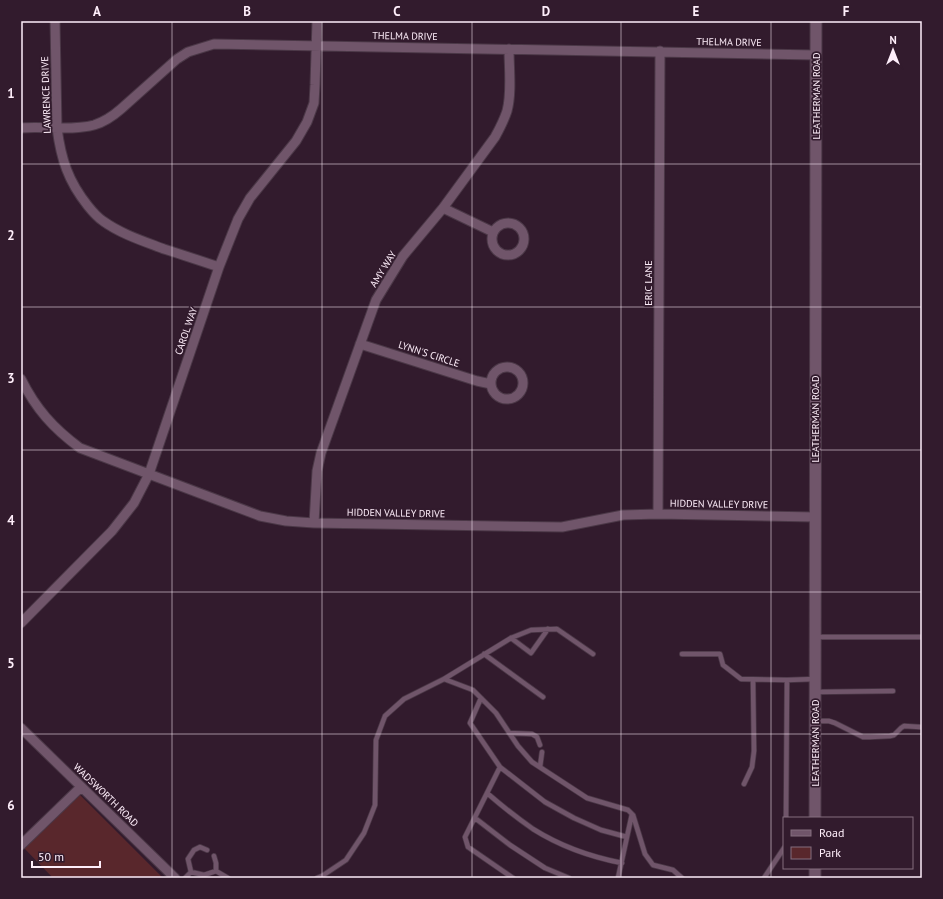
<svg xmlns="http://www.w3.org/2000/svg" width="943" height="899" font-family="'PT Sans',sans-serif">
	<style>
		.green { fill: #59272c }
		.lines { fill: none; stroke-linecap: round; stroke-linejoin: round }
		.service-casing { stroke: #4b3847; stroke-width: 6 }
		.minor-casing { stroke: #4b3847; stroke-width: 11 }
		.tertiary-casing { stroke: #4b3847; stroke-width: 13 }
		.service { stroke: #70556a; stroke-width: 4.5 }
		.minor { stroke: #70556a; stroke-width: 9 }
		.tertiary { stroke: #70556a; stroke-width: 11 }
		.grid { fill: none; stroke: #feeefa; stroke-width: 1; stroke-opacity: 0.55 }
		.labels { text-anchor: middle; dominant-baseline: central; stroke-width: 3.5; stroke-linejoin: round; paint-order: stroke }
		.street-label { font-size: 10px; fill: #feeefa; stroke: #321b2d }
		.neatline { fill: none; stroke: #feeefa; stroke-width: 1.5 }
		.grid-label { font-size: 13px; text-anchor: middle; font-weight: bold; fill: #feeefa }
	</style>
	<rect width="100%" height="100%" fill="#321b2d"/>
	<!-- green -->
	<path class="green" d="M79,794L163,878H53L24,848Z"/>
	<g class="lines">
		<defs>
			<path id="service" d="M815,637H922
				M511,638L531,653L548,629
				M484,654L543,697
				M682,654H720L723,665L741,679L787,680
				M444,679L511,638L531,630L557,629L593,654
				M815,692L893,691
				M481,698L470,723L500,767L465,837L468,847L513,878
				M815,721H829L835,723L863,737H870L890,736L894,735L901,728L904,726L920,727
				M509,733L532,734L537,737L540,745
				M500,767L545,802L574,818L601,830L627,837
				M540,767L542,752
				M744,784L752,767L754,751L753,680
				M487,793C502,806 517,818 533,829C560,846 591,857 622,863
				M633,815L645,854L653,865L673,870L682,878
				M475,818L510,845L545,868L569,878
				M786,818L787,680L815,679
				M214,856L216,863V871
				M191,872L188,859L194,850L200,847L207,850
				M185,878L191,872L204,875L216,871L228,878
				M317,878L322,876L346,860L364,833L375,805L376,740L385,716L404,699L444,679L473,690L496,713L518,746L532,762L587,798L628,810L632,814L618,878
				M764,878L784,848"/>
			<path id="minor" d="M55,21L57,128C61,159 68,181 88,206C92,211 97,217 103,221C121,234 143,241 164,249C183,255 201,261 219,267
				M21,128C44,126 72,131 94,125C104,122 113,116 121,109L177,59L188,52L214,44L816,55
				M443,208L493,232
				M492 239a16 16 0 1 1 32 0a16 16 0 1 1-32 0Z
				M360,344L477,381L491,384
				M491 383a16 16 0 1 1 32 0a16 16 0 1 1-32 0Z
				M21,379C36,409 53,428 80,448L260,516L286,521L314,523L562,527L623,515L658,514L815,517
				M658,514L660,51
				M314,523L317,471L321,453L376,300L403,256L443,208L495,137C500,128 504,120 507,111C512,93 509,68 509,49
				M21,623L112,531L134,503L149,474L219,267L238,219L250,198L296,141L307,122L314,103L315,85L317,21
				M21,728L175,878
				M21,845L81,787"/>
			<path id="tertiary" d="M815,818L816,21
				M815,868V878"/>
		</defs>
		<!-- service casing -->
		<use href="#service" class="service-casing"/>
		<!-- minor casing -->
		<use href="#minor" class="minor-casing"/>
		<!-- tertiary casing -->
		<use href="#tertiary" class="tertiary-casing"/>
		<!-- service -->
		<use href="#service" class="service"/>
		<!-- minor -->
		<use href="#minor" class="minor"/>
		<!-- tertiary -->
		<use href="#tertiary" class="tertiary"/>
	</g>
	<!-- grid -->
	<path class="grid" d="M172,21V878M322,21V878M472,21V878M621,21V878M771,21V878M21,164H922M21,307H922M21,450H922M21,592H922M21,734H922"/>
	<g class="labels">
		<!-- street labels -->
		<g class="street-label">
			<text transform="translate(405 36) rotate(1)">THELMA DRIVE</text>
			<text transform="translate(729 42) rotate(1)">THELMA DRIVE</text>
			<text transform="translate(46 95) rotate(-92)">LAWRENCE DRIVE</text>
			<text transform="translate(816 96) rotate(-90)">LEATHERMAN ROAD</text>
			<text transform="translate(383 269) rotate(-58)">AMY WAY</text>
			<text transform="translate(648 283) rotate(-90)">ERIC LANE</text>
			<text transform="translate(186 331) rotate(-71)">CAROL WAY</text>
			<text transform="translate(429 354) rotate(18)">LYNN'S CIRCLE</text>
			<text transform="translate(815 419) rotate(-90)">LEATHERMAN ROAD</text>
			<text transform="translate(719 504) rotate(1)">HIDDEN VALLEY DRIVE</text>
			<text transform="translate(396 513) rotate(1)">HIDDEN VALLEY DRIVE</text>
			<text transform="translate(815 743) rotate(-90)">LEATHERMAN ROAD</text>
			<text transform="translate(106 795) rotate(44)">WADSWORTH ROAD</text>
		</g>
	</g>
	<!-- border -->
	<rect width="943" height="899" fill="none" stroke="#321b2d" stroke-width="44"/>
	<!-- legend -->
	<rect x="783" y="817" width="130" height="52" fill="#321b2d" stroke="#846f7f"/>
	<rect x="791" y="830" width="20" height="6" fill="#70556a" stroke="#846f7f"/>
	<text x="819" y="837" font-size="12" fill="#feeefa">Road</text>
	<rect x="791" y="847" width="20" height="12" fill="#59272c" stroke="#846f7f"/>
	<text x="819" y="857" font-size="12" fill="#feeefa">Park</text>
	<!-- north arrow -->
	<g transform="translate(893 50)" stroke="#321b2d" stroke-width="3" paint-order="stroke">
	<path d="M0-3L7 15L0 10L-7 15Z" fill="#feeefa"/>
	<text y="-6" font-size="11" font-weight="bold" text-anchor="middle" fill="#feeefa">N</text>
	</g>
	<!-- scale -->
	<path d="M32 861v6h68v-6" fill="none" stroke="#feeefa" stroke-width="2"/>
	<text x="38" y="861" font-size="12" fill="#feeefa" stroke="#321b2d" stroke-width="3" paint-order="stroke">50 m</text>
	<rect x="22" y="22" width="899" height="855" class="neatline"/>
	<g class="grid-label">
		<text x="97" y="16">A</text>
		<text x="247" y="16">B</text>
		<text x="397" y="16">C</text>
		<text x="546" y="16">D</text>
		<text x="696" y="16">E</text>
		<text x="846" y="16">F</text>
		<text x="11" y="98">1</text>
		<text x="11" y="240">2</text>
		<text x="11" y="383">3</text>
		<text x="11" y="525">4</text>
		<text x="11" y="668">5</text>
		<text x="11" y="810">6</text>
	</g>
</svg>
